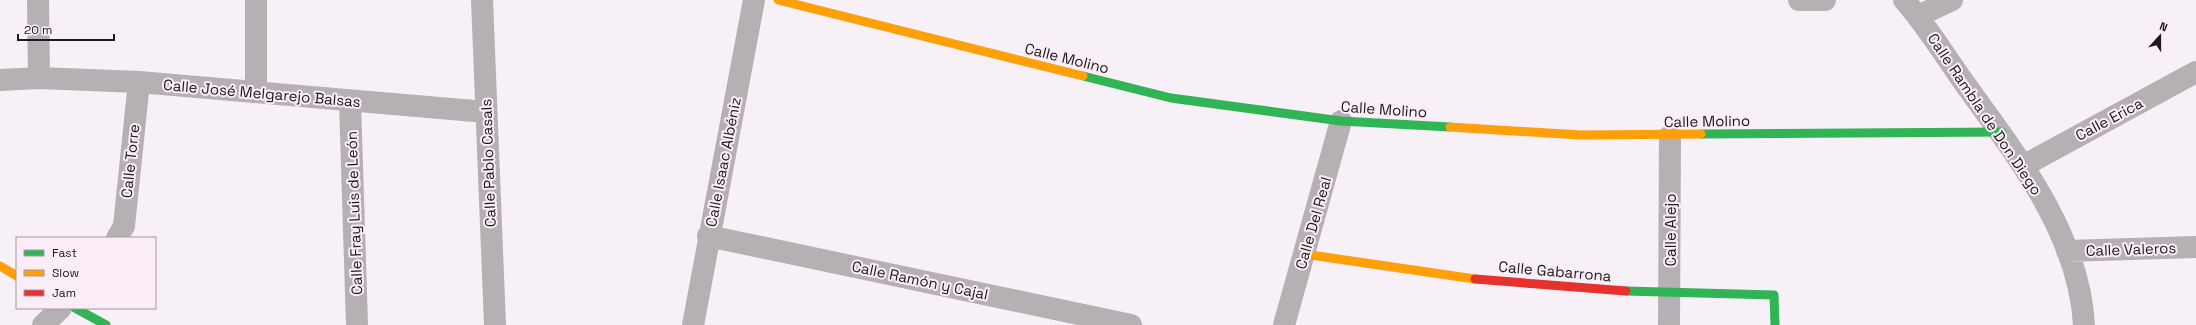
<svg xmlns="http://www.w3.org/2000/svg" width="2196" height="325" font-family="'Space Grotesk',sans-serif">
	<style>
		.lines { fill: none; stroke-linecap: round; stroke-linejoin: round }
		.street { stroke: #b5b0b3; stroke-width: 22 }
		.fast { stroke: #30b455; stroke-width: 9 }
		.slow { stroke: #ff9f0a; stroke-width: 9 }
		.jam { stroke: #e5322d; stroke-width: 9 }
		.labels { text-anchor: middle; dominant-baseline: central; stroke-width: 4; stroke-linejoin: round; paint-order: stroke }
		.street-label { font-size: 15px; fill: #1e191d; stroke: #faedf7 }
	</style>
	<rect width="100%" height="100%" fill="#f7f0f6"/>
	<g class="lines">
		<!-- street -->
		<path class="street" d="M38,0L39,78
			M256,0V92
			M482,0L495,325
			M1799,0H1825
			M1904,0C1927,26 1945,56 1965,84C2016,155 2079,233 2084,325
			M1918,16L1952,0
			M0,80L39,78L139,82L486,112
			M350,102L357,325
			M2023,166L2196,72
			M708,236L1131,325
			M117,238L124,226L139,82
			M2067,251L2196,247
			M43,325L61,308
			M693,325L754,0
			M1284,325L1341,121
			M1669,325L1670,136"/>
		<!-- fast -->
		<path class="fast" d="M1083,76L1171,98L1341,121L1450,127
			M1701,134L2002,132
			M1626,291L1774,295L1775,325
			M75,308L106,325"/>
		<!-- slow -->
		<path class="slow" d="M778,0L1083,76
			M1450,127L1581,135L1701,134
			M1304,254L1475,279
			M0,266L17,276"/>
		<!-- jam -->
		<path class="jam" d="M1475,279L1626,291"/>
	</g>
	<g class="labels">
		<!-- street labels -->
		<g class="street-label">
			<text transform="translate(1067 58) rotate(14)">Calle Molino</text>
			<text transform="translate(262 93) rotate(5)">Calle José Melgarejo Balsas</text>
			<text transform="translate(1384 109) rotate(4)">Calle Molino</text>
			<text transform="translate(1985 114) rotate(56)">Calle Rambla de Don Diego</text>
			<text transform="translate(2109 119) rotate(-28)">Calle Erica</text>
			<text transform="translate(1707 121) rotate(-1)">Calle Molino</text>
			<text transform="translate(130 161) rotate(-84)">Calle Torre</text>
			<text transform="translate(723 162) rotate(-79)">Calle Isaac Albéniz</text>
			<text transform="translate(488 163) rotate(-92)">Calle Pablo Casals</text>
			<text transform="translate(354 213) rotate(-92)">Calle Fray Luis de León</text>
			<text transform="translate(1313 223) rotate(-74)">Calle Del Real</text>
			<text transform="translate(1670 230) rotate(-90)">Calle Alejo</text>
			<text transform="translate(2131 249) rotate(-2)">Calle Valeros</text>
			<text transform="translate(1555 271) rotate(5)">Calle Gabarrona</text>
			<text transform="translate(920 280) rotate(12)">Calle Ramón y Cajal</text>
		</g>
	</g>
	<!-- legend -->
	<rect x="16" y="237" width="140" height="72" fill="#faedf7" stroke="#a298a0"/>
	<rect x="24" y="250" width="20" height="6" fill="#30b455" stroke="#a298a0"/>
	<text x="52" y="257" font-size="12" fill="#1e191d">Fast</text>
	<rect x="24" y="270" width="20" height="6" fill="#ff9f0a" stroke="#a298a0"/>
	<text x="52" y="277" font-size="12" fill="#1e191d">Slow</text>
	<rect x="24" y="290" width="20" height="6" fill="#e5322d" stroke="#a298a0"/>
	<text x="52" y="297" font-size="12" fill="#1e191d">Jam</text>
	<!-- north arrow -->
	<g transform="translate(2160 36) rotate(21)" stroke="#faedf7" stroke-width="3" paint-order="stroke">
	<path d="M0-3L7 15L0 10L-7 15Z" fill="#1e191d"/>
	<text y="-6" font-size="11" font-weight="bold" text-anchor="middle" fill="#1e191d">N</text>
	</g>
	<!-- scale -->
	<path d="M18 34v6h96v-6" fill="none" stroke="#1e191d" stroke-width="2"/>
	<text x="24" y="34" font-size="12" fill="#1e191d" stroke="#faedf7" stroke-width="3" paint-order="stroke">20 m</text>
</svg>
